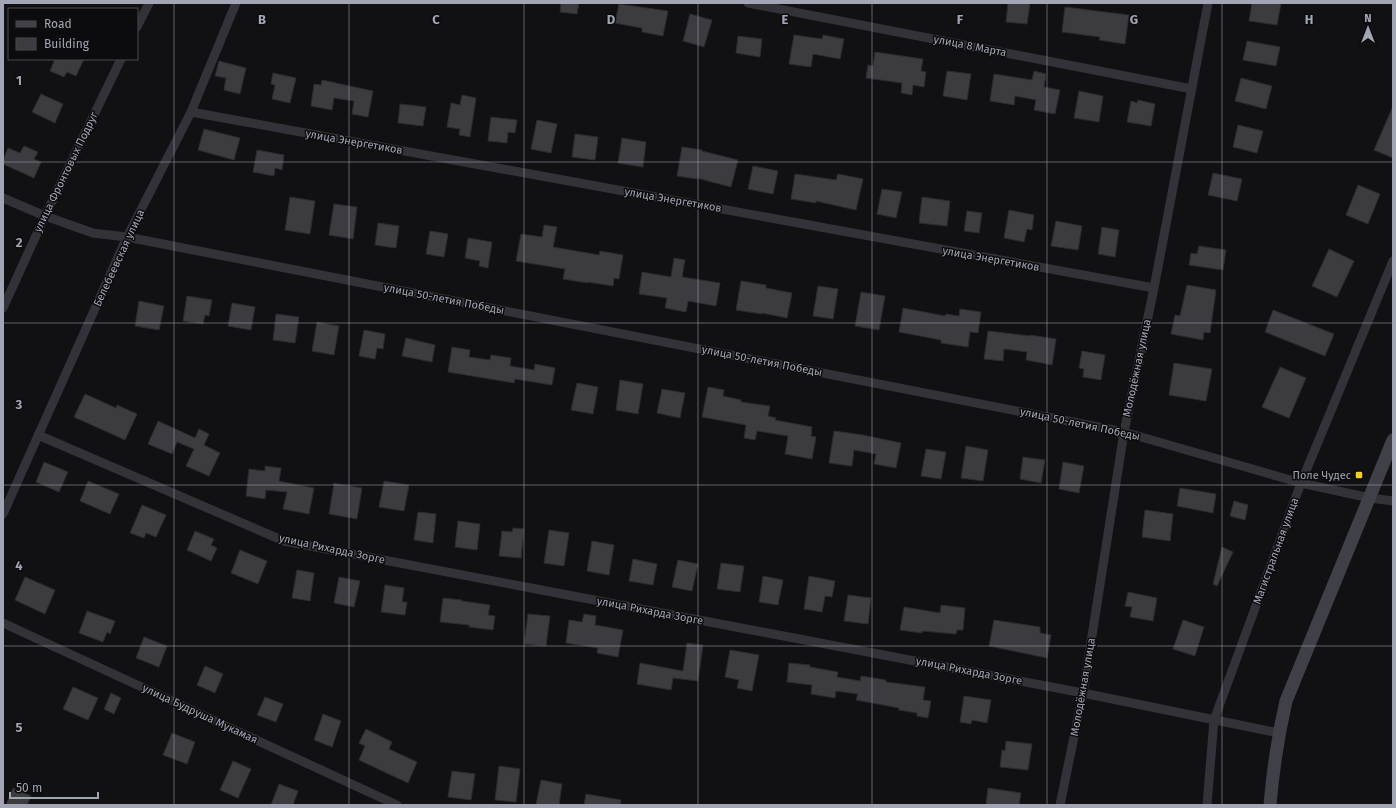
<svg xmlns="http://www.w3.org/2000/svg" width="1396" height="808" font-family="'Fira Sans',sans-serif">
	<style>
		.building { fill: #3b3b40; stroke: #2c2b2f }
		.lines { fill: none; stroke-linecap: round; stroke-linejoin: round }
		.street { stroke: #323238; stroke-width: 9 }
		.secondary { stroke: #404148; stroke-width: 13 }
		.grid { fill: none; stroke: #a2a5b4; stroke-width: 1; stroke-opacity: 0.55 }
		.poi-dot { fill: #f5ce27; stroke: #0c0c0e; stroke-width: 1.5 }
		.labels { text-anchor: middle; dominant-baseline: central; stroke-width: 3; stroke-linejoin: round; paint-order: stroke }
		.street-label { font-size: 11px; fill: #a2a5b4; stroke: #0c0c0e }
		.poi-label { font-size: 11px; fill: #a2a5b4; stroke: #0c0c0e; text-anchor: end }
		.grid-label { font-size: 13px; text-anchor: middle; font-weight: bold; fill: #a2a5b4; stroke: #0c0c0e; stroke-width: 3; stroke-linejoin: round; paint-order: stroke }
	</style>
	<rect width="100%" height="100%" fill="#111113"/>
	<!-- building -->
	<path class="building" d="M561,3H579L577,14L560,12Z
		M1008,3H1030L1027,24L1006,22Z
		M1252,3H1281L1277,25L1249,21Z
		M619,4L668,11L663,36L642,32V28L615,23Z
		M1065,7L1129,15L1125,44L1099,40L1100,37L1062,32Z
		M690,14L712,20L704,47L683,41Z
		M794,35L822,39L823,35L844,39L840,59L813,54L811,67L789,64Z
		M738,36L762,39L760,57L736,53Z
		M1247,41L1280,47L1276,66L1243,60Z
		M875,52L923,59L921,71L926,72L924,87L913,85L912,95L901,93L902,83L866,78L868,65L873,66Z
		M55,59H84L76,76L67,72L64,77L50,71Z
		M219,61L246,68L240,94L224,90L226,78L215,76Z
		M947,71L971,74L967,100L943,96Z
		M1034,71L1046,74L1044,87L1060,90L1055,114L1034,110L1036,100L1015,96L1014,105L990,101L994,74L1032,80Z
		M273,73L296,78L290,103L272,99L275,85L271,84Z
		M1241,78L1272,86L1266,109L1235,101Z
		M322,80L373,91L368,117L352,114L354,101L334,98L332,110L311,106L314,84L321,85Z
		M1079,91L1103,96L1099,122L1074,118Z
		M41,94L63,104L55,123L32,112Z
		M462,95L476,98L470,137L459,135L460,129L447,127L451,103L460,105Z
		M1138,100L1155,104L1151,126L1127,122L1131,101L1137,103Z
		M400,104L426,107L423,126L398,123Z
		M1393,106V158L1374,150Z
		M491,117L517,120L515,133L508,132L507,143L488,141Z
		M537,120L557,124L551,153L531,149Z
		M1238,125L1263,131L1257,153L1233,147Z
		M204,129L240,138L234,160L198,150Z
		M575,134L598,137L595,160L572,157Z
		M622,138L646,142L643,167L618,163Z
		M24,146L38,152L34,159L41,162L34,178L3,164V160L8,148L20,153Z
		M682,147L702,150V151L738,160L731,187L697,178V179L677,176Z
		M257,150L284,155L282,170L275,168L274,176L253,172Z
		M753,166L778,171L773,194L748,189Z
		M1213,173L1242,179L1237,201L1208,195Z
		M795,174L836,180L838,174L863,179L856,210L816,201V203L791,199Z
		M1358,185L1380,194L1368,224L1346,215Z
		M882,189L902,192L896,218L877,214Z
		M290,197L315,201L310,234L285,230Z
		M922,197L950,201L947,226L919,223Z
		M334,204L357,207L353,239L329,235Z
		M1009,210L1034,215L1032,230L1027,229L1024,242L1004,238Z
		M967,211L982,213L979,233L964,231Z
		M1056,221L1082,226L1078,250L1051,246Z
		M378,223L399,226L396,248L375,245Z
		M544,225L557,227L553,247L599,255L600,251L623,255L619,279L614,278L613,286L588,282V283L563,279L565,269L516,261L521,234L542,237Z
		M1102,227L1119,230L1115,257L1098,254Z
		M430,231L448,234L444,257L426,254Z
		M468,238L492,242L488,268L479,266L480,261L465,258Z
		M1199,246L1226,250L1223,270L1189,265L1191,253L1197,254Z
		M1329,249L1354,261L1337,297L1312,286Z
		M674,258L685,260L682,277L720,283L716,306L688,301L686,312L665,308L667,298L639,294L642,272L671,277Z
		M741,281L766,285V288L792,293L787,318L762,313V314L736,310Z
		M1187,285L1216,290L1210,333L1204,332L1203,340L1171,334L1175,315L1180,316Z
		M818,286L838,289L833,319L813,316Z
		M861,292L885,296L879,330L855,326Z
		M187,296L212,300L209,316L205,315L203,324L183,321Z
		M139,301L164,306L159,330L135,326Z
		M232,303L255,307L251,330L228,326Z
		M903,308L945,316L946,314L959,316L960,309L981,312L978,333L970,332L968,347L941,343V340L899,332Z
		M1273,310L1334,334L1325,356L1265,332Z
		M276,314L299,317L295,343L273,340Z
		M317,322L339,326L334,355L312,351Z
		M364,330L385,334L383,349L377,348L375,359L359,356Z
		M988,331L1030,336V335L1056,339L1052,365L1026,360L1027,352L1004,349L1003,361L984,359Z
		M406,338L435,345L432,362L402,356Z
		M452,347L470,350L469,357L490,360L491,355L511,358L510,366L534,370L535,364L555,368L552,385L515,379L514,383L448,372Z
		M1082,351L1105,355L1101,380L1083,377L1084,369L1079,368Z
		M1174,363L1212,369L1206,401L1169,395Z
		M1280,367L1306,378L1289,418L1262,407Z
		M620,380L643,384L638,414L616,410Z
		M577,383L598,387L593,414L571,410Z
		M708,387L724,390L723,396L741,400V402L770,406L768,416L776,418L775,420L812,427L811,436L816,437L812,459L785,454L788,436L757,431L755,440L744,438L746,425L702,417Z
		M662,389L685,393L680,418L657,413Z
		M85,394L116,408L117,405L137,414L125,440L74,417Z
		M158,421L195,438L199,429L209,434L204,445L220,453L209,476L186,466L194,449L177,442L172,454L148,444Z
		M834,431L863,435L901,443L896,468L874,464L876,454L854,450L852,466L829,463Z
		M966,446L988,450L983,481L961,478Z
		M926,449L946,452L941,479L921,476Z
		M1023,457L1045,460L1041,483L1020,479Z
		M44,462L68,472L59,492L36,482Z
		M1063,462L1084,466L1079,493L1059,489Z
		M265,466L281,468L279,481L314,488L309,514L283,509L287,492L266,490L265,499L246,496L249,469L265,471Z
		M88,481L119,494L110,514L80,501Z
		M384,481L409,485L404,511L379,507Z
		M334,483L362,488L357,519L329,514Z
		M1180,488L1216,494L1213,513L1177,506Z
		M1234,501L1248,505L1245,520L1230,516Z
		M142,505L166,515L156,537L146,533L144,538L130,533Z
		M1145,510L1173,514L1170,541L1142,537Z
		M418,512L436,514L433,543L414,540Z
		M458,521L480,524L477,550L455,547Z
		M513,528L524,529L521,558L499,556L502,531L512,532Z
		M549,530L569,533L564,566L544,563Z
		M195,531L214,539L211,545L217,548L211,561L187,550Z
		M592,541L614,545L609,575L587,571Z
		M1222,547L1233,552L1217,586L1213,584Z
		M240,550L267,561L258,584L231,573Z
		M633,559L657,564L653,585L629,581Z
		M678,560L698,564L692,591L672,587Z
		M721,563L744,566L740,592L717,589Z
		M297,570L314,573L310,601L292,598Z
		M763,576L783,580L778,605L759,602Z
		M809,576L835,581L832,597L825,596L822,612L804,609Z
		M25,577L55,590L45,614L15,600Z
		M339,577L360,581L354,607L334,603Z
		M385,585L404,588L402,602H407L405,615L381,612Z
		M1128,592L1157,598L1153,621L1130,617L1132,607L1125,606Z
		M848,595L871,598L868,624L844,621Z
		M443,598L462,600V601L490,605L488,615L495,616L493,630L469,627V625L440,622Z
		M941,605L965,608L963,630H957L956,634L922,631V633L900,630L904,607L940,613Z
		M87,611L115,621L110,634L107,632L103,642L79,633Z
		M528,614L550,616L546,646L524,644Z
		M584,614L596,616L595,625L623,630L618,657L597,653L598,648L566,643L569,620L582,622Z
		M994,620L1040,627V633L1051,635L1047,658L989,646Z
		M1183,620L1204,627L1195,656L1173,649Z
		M144,637L167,646L159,667L136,658Z
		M687,643L703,645L698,681L673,678L671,690L637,684L640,663L683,671Z
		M730,650L759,655L752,691L737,688L739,680L725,677Z
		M789,663L810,665V667L838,672L837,677L860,681L861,676L886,680V682L925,687L923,700L931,701L928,718L917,716V713L899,710V708L856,700L858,694L836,691L835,698L811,694L812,685L787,682Z
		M205,666L223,674L215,693L197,685Z
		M73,687L98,698L88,720L63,709Z
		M111,693L121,698L114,714L104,709Z
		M964,696L991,700L987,723L972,720L971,724L960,722Z
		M265,697L283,704L276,722L257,715Z
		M323,714L341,721L332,747L314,740Z
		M366,729L392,742L389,749L417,762L408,783L359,760L365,746L359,743Z
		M172,733L195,742L187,764L163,755Z
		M1006,741L1032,744L1028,770L1000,767L1002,750L1005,751Z
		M233,761L251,769L238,798L220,790Z
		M499,766L520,769L516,802L495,800Z
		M452,771L475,774L471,800L448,797Z
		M541,780L562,784L559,805H536Z
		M279,784L298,791L293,805H271Z
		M13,788L31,796L27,805H6Z
		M988,788L1021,793L1019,805H986Z
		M586,794L621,800L620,805H584Z"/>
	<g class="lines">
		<!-- street -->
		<path class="street" d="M748,3L1192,89
			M137,27L149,3
			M191,112L1154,288
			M3,198L45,216L93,233L127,237L1124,432L1301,483L1370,498L1393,501
			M3,308L45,216L121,59
			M38,435L284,541L1083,693L1279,733
			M3,514L127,237L191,112L236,3
			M3,623L397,805
			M1060,805L1083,693L1124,432L1154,288L1208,3
			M1207,805L1214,720L1301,483L1393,261"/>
		<!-- secondary -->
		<path class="secondary" d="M1270,805C1273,770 1278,736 1286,701L1393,440"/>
	</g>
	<!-- grid -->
	<path class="grid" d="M174,3V805M349,3V805M524,3V805M698,3V805M872,3V805M1047,3V805M1222,3V805M3,162H1393M3,323H1393M3,485H1393M3,646H1393"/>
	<!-- markers -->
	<rect class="poi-dot" x="1355" y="471" width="8" height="8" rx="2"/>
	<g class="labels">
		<!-- street labels -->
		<g class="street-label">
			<text transform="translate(970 46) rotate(11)">улица 8 Марта</text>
			<text transform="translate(354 142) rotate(10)">улица Энергетиков</text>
			<text transform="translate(66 172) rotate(-64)">улица Фронтовых Подруг</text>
			<text transform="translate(673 200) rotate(10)">улица Энергетиков</text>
			<text transform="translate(119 258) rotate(-65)">Белебеевская улица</text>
			<text transform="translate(991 259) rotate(10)">улица Энергетиков</text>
			<text transform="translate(444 299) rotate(11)">улица 50-летия Победы</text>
			<text transform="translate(762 361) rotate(11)">улица 50-летия Победы</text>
			<text transform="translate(1137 368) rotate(-78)">Молодёжная улица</text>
			<text transform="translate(1080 424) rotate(12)">улица 50-летия Победы</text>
			<text transform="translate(332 549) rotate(12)">улица Рихарда Зорге</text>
			<text transform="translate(1276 551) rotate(-70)">Магистральная улица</text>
			<text transform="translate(650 611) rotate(11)">улица Рихарда Зорге</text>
			<text transform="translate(969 671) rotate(11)">улица Рихарда Зорге</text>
			<text transform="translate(1083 687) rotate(-80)">Молодёжная улица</text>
			<text transform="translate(200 714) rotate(25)">улица Будруша Мукамая</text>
		</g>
		<!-- poi labels -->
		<g class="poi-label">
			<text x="1351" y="475">Поле Чудес</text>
		</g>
	</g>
	<g class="grid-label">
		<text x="262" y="24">B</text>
		<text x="436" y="24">C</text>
		<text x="611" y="24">D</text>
		<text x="785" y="24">E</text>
		<text x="960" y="24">F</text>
		<text x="1134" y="24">G</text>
		<text x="1309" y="24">H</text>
		<text x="19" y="85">1</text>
		<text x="19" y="247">2</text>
		<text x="19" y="409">3</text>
		<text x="19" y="570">4</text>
		<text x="19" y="732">5</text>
	</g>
	<!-- border -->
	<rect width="1396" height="808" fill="none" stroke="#a2a5b4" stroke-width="8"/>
	<!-- legend -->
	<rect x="8" y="8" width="130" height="52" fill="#0c0c0e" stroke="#484950"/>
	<rect x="16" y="21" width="20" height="6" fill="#404148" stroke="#484950"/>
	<text x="44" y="28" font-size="12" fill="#a2a5b4">Road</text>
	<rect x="16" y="38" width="20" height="12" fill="#3b3b40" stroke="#484950"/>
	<text x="44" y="48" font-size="12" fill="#a2a5b4">Building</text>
	<!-- north arrow -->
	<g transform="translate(1368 28)" stroke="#0c0c0e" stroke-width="3" paint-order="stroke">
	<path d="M0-3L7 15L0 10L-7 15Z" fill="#a2a5b4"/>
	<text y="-6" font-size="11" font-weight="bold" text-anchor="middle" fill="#a2a5b4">N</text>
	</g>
	<!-- scale -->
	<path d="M10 792v6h88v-6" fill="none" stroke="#a2a5b4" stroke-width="2"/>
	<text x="16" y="792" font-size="12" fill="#a2a5b4" stroke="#0c0c0e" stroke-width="3" paint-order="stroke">50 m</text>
</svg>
